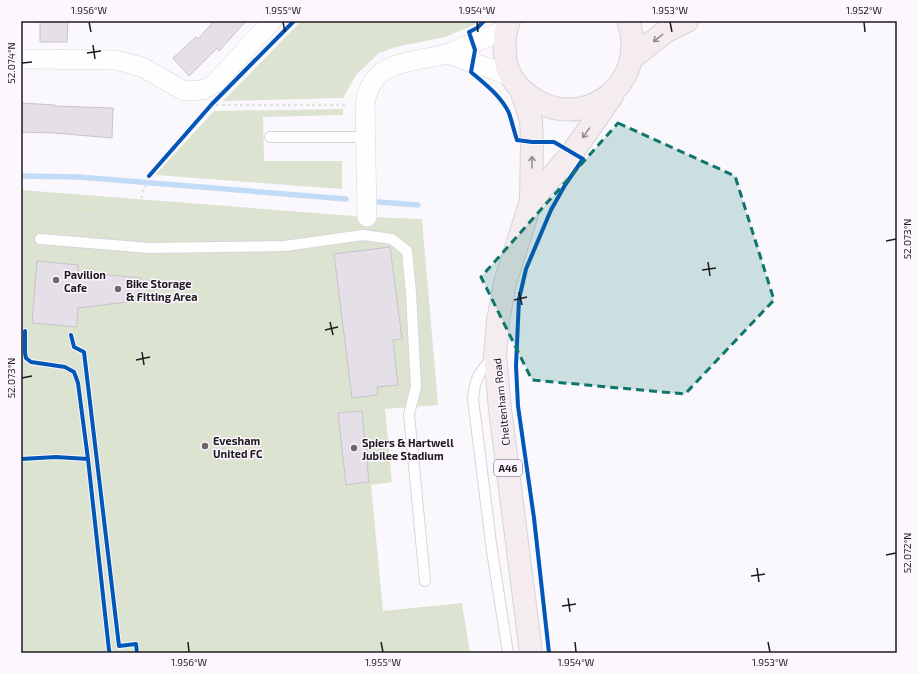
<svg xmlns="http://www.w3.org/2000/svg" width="918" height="674" font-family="'Exo 2',sans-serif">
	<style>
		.green { fill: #dce3d1 }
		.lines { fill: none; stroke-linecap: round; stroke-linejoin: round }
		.stream { stroke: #c2dbf7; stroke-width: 5.5 }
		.building { fill: #e5dfe8; stroke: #c6c4c8 }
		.service-casing { stroke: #d8d5d9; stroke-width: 12 }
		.minor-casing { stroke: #d8d5d9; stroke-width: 20 }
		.trunk-casing { stroke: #d5d4d6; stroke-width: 24 }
		.path { stroke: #e2e1e3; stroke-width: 2.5; stroke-dasharray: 3 3; stroke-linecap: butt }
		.service { stroke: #fefeff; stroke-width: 10 }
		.minor { stroke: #fefeff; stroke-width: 19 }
		.trunk { stroke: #f4ecee; stroke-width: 22 }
		.cycleway-casing { stroke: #fcf6ff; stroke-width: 6 }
		.cycleway { stroke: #0057b8; stroke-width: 4 }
		.oneway { stroke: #948e91 }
		.marked { fill: #0f766e; fill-opacity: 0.2; stroke: #0f766e; stroke-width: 3; stroke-dasharray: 8 5; stroke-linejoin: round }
		.ticks { fill: none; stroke: #1f1b20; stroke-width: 1.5 }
		.poi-dot { fill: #6c686d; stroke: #fcf6ff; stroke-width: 1.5 }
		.labels { text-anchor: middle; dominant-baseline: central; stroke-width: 3; stroke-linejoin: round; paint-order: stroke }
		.shield { fill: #fcf6ff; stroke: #615d63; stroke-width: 1 }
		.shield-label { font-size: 10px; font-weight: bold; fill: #1f1b20 }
		.poi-label { font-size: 11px; font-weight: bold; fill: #1f1b20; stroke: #fcf6ff; text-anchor: start }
		.street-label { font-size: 11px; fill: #1f1b20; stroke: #fcf6ff }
		.neatline { fill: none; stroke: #1f1b20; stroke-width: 1.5 }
		.ticks-label { font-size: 10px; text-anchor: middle; fill: #1f1b20 }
	</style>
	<rect width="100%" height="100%" fill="#fbf8fd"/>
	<!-- green -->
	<path class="green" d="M301,21H477L474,25L445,37L396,47L379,53L356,75L343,98L223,101Z
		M343,109V115L263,117L264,161H342V189L155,175L214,111Z
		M21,190L367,217L422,219L438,405L385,409L392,482L371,485L383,611L462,603L470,653H21Z"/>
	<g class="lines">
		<!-- stream -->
		<path class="stream" d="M21,176L79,177L346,199
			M379,202L418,205"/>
	</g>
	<!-- building -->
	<path class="building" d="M40,21H68L67,42H40Z
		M214,21H246L219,51L217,48L189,76L173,58L196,37L198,39Z
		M21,103L55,105V106L113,108L112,138L54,133L21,132Z
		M390,247L402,339L393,340L398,385L377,387L378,395L352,398L334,254Z
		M37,261L78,265V272L141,278L135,301L78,308L77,327L32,323Z
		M362,411L369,482L346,485L338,413Z"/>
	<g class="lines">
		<defs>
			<path id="service" d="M270,137H365
				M40,239L149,248L285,246L363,235L392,239L407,251L411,293L416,387L409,414L425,581
				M494,356C479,373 475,377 473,399L492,551L508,653"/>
			<path id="minor" d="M447,54L492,69L511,77
				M21,59L116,60L142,67L184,91L203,90L215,83L272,21
				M367,217L365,105C370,59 412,63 446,54C453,52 461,48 468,45C481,40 493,35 505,30"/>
			<path id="trunk" d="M509,21C503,35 504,49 506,63C509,76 517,87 528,95C581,136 651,84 628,21
				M632,58L665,32L687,21
				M521,90L531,120L532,142L531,201L505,283L498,321L495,355L500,409L531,653
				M531,201L572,153L612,96"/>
		</defs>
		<!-- service casing -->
		<use href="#service" class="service-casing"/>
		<!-- minor casing -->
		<use href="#minor" class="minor-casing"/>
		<!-- trunk casing -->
		<use href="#trunk" class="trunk-casing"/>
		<!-- path -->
		<path class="path" d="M216,105H347
			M21,209L127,217L139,210L143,191L149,176"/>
		<!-- service -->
		<use href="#service" class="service"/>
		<!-- minor -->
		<use href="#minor" class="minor"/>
		<!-- trunk -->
		<use href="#trunk" class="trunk"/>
		<defs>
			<path id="cycleway" d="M484,21L477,28L469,32L475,50L471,72C485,84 501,96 509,113C512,122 514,131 517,140L532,142H554L583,159L565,185L551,210L526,269L519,299L516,366L518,406L534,518L549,653
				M149,176L212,104L294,21
				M25,331V353L26,358L31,362L65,367L74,372L78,383L88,459
				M71,335L74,347L84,352L119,646L136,644L137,653
				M21,459L56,457L88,459L109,650L110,653"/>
		</defs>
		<!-- cycleway casing -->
		<use href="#cycleway" class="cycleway-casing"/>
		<!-- cycleway -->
		<use href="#cycleway" class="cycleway"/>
	</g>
	<!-- one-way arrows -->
	<defs><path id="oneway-shaft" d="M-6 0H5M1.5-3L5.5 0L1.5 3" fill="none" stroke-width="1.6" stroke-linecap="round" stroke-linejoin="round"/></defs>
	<g class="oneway">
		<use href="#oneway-shaft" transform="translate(658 38) rotate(142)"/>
		<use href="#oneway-shaft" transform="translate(586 133) rotate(126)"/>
		<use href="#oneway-shaft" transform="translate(532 162) rotate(-89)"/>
	</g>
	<!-- marked area -->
	<path class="marked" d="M618,123L735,176L774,300L685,394L532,380L481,277Z"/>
	<!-- ticks -->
	<path class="ticks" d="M89,22L91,32M283,22L285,32M477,22L478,32M670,22L672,32M864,22L865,32M93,45L95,59M87,53L101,51M22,63L32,62M886,241L896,239M708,262L710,276M702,270L716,268M519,292L522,305M514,300L527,297M330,322L333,335M325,330L338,327M142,352L144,365M136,360L150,357M22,378L32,376M886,555L896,553M757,568L759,582M751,576L765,574M568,598L570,612M562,606L576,604M188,642L189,652M381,642L383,652M575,642L576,652M768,642L770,652"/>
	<!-- markers -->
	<g class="poi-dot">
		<circle cx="56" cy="280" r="4"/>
		<circle cx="118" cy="289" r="4"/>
		<circle cx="205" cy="446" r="4"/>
		<circle cx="354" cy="448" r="4"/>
	</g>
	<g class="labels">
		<!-- shield labels -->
		<rect class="shield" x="494" y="460" width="28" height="16" rx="3"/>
		<g class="shield-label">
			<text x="508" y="468">A46</text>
		</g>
		<!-- poi labels -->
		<g class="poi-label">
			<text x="64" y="274">Pavilion<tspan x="64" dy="13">Cafe</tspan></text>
			<text x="126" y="283">Bike Storage<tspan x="126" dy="13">&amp; Fitting Area</tspan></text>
			<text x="213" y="440">Evesham<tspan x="213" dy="13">United FC</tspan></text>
			<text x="362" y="442">Spiers &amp; Hartwell<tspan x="362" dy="13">Jubilee Stadium</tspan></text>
		</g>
		<!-- street labels -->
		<g class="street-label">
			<text transform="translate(501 402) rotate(-96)">Cheltenham Road</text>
		</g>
	</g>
	<!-- border -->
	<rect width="918" height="674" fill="none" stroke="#fcf6ff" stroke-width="44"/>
	<rect x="22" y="22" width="874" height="630" class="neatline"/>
	<g class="ticks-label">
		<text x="89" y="14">1.956°W</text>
		<text x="283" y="14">1.955°W</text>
		<text x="477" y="14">1.954°W</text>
		<text x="670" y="14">1.953°W</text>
		<text x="864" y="14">1.952°W</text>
		<text transform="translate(11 63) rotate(-90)" y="4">52.074°N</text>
		<text transform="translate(907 239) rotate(-90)" y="4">52.073°N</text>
		<text transform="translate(11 378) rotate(-90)" y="4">52.073°N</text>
		<text transform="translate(907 553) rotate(-90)" y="4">52.072°N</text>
		<text x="189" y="666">1.956°W</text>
		<text x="383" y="666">1.955°W</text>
		<text x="576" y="666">1.954°W</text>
		<text x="770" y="666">1.953°W</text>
	</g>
</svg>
